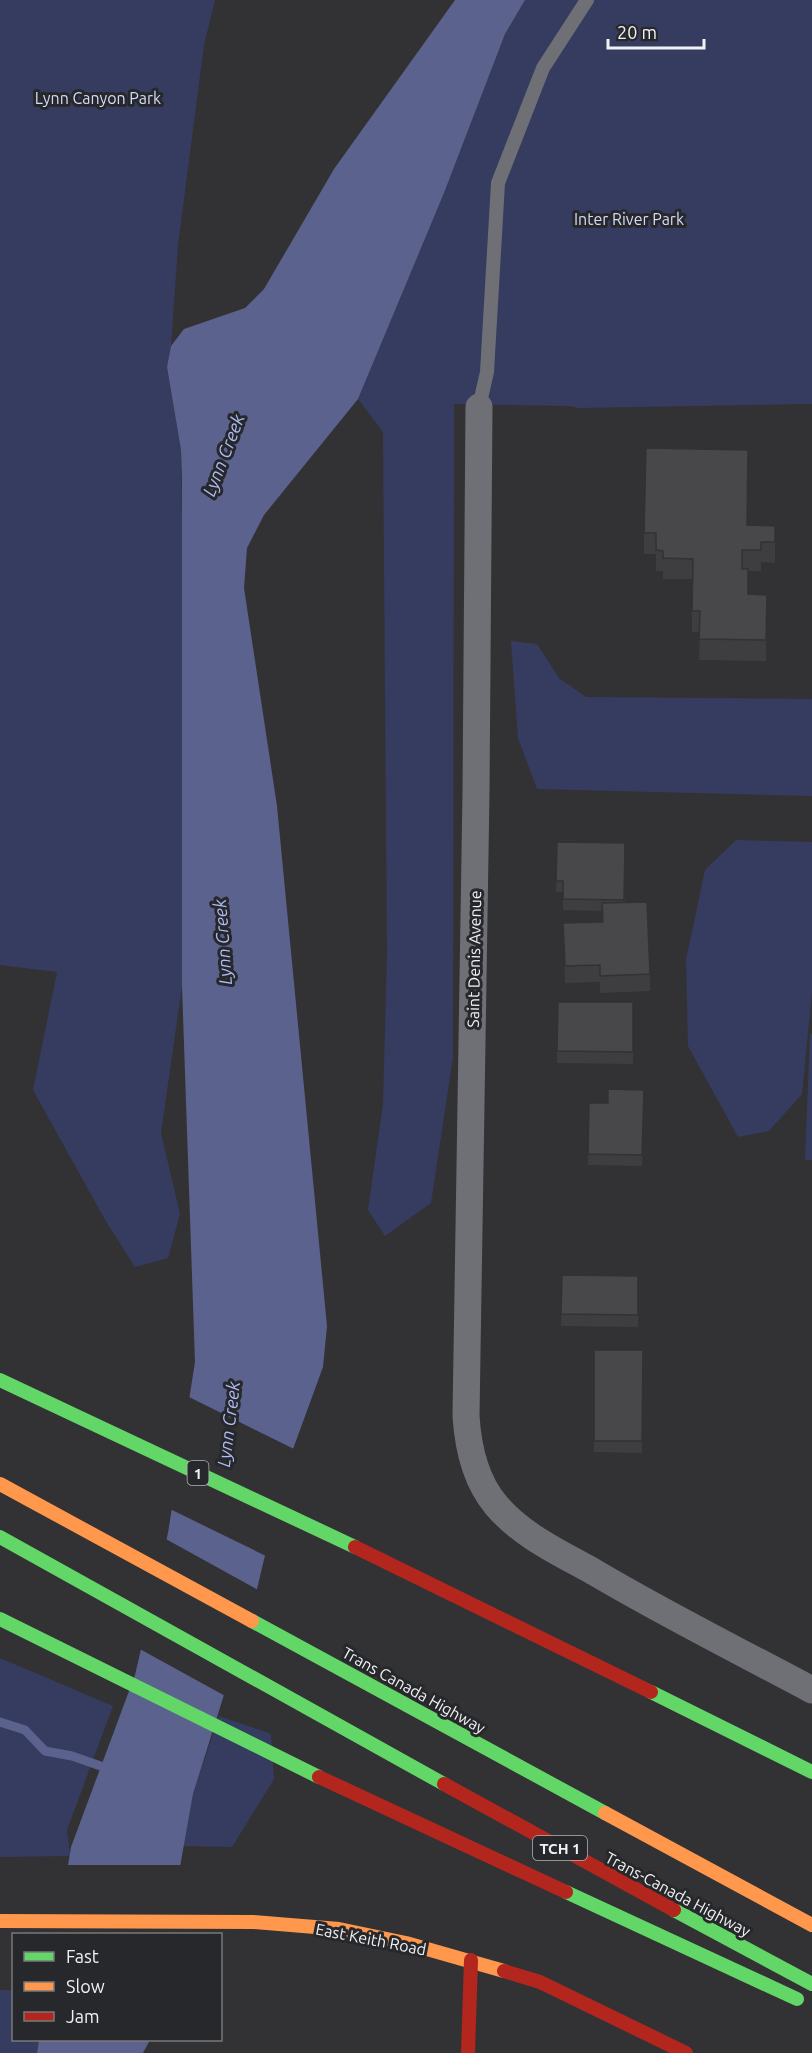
<svg xmlns="http://www.w3.org/2000/svg" width="812" height="2053" font-family="Ubuntu,sans-serif">
	<style>
		.green { fill: #353c60 }
		.water { fill: #5b628d }
		.pier { fill: #323234 }
		.lines { fill: none; stroke-linecap: round; stroke-linejoin: round }
		.stream { stroke: #5b628d; stroke-width: 9 }
		.lane { stroke: #6e7076; stroke-width: 14 }
		.street { stroke: #6e7076; stroke-width: 27 }
		.fast { stroke: #63d668; stroke-width: 14 }
		.slow { stroke: #ff974d; stroke-width: 14 }
		.jam { stroke: #b3261e; stroke-width: 14 }
		.wall { fill: #3e3e40 }
		.building { fill: #48484a; stroke: #323234; stroke-width: 1.5 }
		.labels { text-anchor: middle; dominant-baseline: central; stroke-width: 6; stroke-linejoin: round; paint-order: stroke }
		.shield { fill: #27282b; stroke: #b4b5b8; stroke-width: 1.5 }
		.shield-label { font-size: 15px; font-weight: bold; fill: #f1f1f4 }
		.park-label { font-size: 16px; fill: #d5dcfa; stroke: #27282b }
		.street-label { font-size: 16px; fill: #f1f1f4; stroke: #27282b }
		.water-label { font-size: 18px; font-style: italic; fill: #b0bcf6; stroke: #27282b }
	</style>
	<rect width="100%" height="100%" fill="#323234"/>
	<!-- green -->
	<path class="green" d="M0,0H215L204,45L178,245L171,346L167,367L181,450L184,646L182,986L161,1133L180,1214L168,1258L135,1267L104,1218L33,1090L57,972L0,965Z
		M525,0H812V404L579,408L569,406L454,404L453,1057L431,1203L385,1236L368,1210L383,1104L387,954L383,432L358,399L444,193L505,34Z
		M511,641L537,644L559,678L586,697L812,699V796L537,789L518,738Z
		M736,840L812,842V992L802,1094L769,1131L738,1137L688,1046L686,960L705,870Z
		M810,1034H812V1160H805Z
		M0,1658L113,1706L67,1830L70,1856L0,1857Z
		M219,1716L271,1734L274,1779L232,1847L182,1846L193,1794Z
		M0,1990H13L14,2040H39L37,2053H0Z"/>
	<!-- water -->
	<path class="water" d="M455,0H525L505,34L444,193L358,399L264,515L247,548L244,588L277,806L327,1326L323,1367L285,1471L257,1589L193,1794L168,1934H57L71,1847L135,1675L168,1533L195,1362L182,986V479L181,450L167,367L171,346L184,329L245,308L264,289L334,169Z
		M39,2040H150L143,2053H37Z"/>
	<!-- pier -->
	<path class="pier" d="M187,1396L296,1450L288,1472L268,1557L170,1509Z
		M164,1538L260,1591L227,1697L138,1648Z
		M65,1865H182L171,1934H54Z"/>
	<g class="lines">
		<!-- stream -->
		<path class="stream" d="M0,1722L25,1730L45,1751L72,1756L112,1770"/>
		<!-- lane -->
		<path class="lane" d="M479,407L487,372L498,183L543,68L587,0"/>
		<!-- street -->
		<path class="street" d="M479,407L476,792L466,1416C468,1448 475,1480 496,1505C522,1536 560,1553 594,1572C665,1614 739,1651 812,1690"/>
		<!-- fast -->
		<path class="fast" d="M0,1380L355,1547
			M0,1537L444,1784
			M0,1619L319,1777
			M252,1621L605,1813
			M651,1692L812,1772
			M566,1892L797,1999
			M674,1910L812,1984"/>
		<!-- slow -->
		<path class="slow" d="M0,1484L252,1621
			M605,1813L812,1925
			M0,1921L253,1922L339,1929L406,1943L504,1971"/>
		<!-- jam -->
		<path class="jam" d="M355,1547L651,1692
			M319,1777L566,1892
			M444,1784L674,1910
			M504,1971L540,1982L686,2053
			M468,2053L471,1960"/>
	</g>
	<!-- wall -->
	<path class="wall" d="M747,525L775,526V563L761,562V571H748V594L767,595L766,661L699,660L700,632H692V579H663V571H656V554H644V533Z
		M557,842L625,843V903L650,974V991L600,993V982L565,983L563,923L602,922V911L563,910V892H556Z
		M558,1002H633V1064L557,1063Z
		M644,1090L642,1166L588,1165L589,1103H608Z
		M562,1275L638,1276V1327L561,1326Z
		M594,1350H643L642,1453L594,1452Z"/>
	<!-- building -->
	<path class="building" d="M646,448L748,450L747,525L775,526V542H761V550H742V569H748V594L767,595L766,640L699,639L700,611H692L693,559L663,558V551L656,550V533H644Z
		M557,842L625,843L624,900L563,899V881H556Z
		M647,902L650,974L600,976V965L565,966L563,923L603,922L602,903Z
		M558,1002H633V1052L557,1051Z
		M608,1089L644,1090L642,1155L588,1154L589,1103H608Z
		M562,1275L638,1276V1315L561,1314Z
		M594,1350H643L642,1441H594Z"/>
	<g class="labels">
		<!-- shield labels -->
		<g class="shield">
			<rect x="187.5" y="1461" width="21" height="24" rx="4.5"/>
			<rect x="533" y="1836" width="54" height="24" rx="4.5"/>
		</g>
		<g class="shield-label">
			<text x="198" y="1473">1</text>
			<text x="560" y="1848">TCH 1</text>
		</g>
		<!-- park labels -->
		<g class="park-label">
			<text x="98" y="98">Lynn Canyon Park</text>
			<text x="629" y="219">Inter River Park</text>
		</g>
		<!-- street labels -->
		<g class="street-label">
			<text transform="translate(474 959) rotate(-89)">Saint Denis Avenue</text>
			<text transform="translate(414 1690) rotate(29)">Trans Canada Highway</text>
			<text transform="translate(678 1894) rotate(28)">Trans-Canada Highway</text>
			<text transform="translate(371 1939) rotate(11)">East Keith Road</text>
		</g>
		<!-- water labels -->
		<g class="water-label">
			<text transform="translate(223 455) rotate(-69)">Lynn Creek</text>
			<text transform="translate(222 942) rotate(-94)">Lynn Creek</text>
			<text transform="translate(228 1424) rotate(-83)">Lynn Creek</text>
		</g>
	</g>
	<!-- legend -->
	<rect x="12" y="1933" width="210" height="108" fill="#27282b" stroke="#78787b" stroke-width="1.5"/>
	<rect x="24" y="1952" width="30" height="9" fill="#63d668" stroke="#78787b" stroke-width="1.5"/>
	<text x="66" y="1963" font-size="18" fill="#f1f1f4">Fast</text>
	<rect x="24" y="1982" width="30" height="9" fill="#ff974d" stroke="#78787b" stroke-width="1.5"/>
	<text x="66" y="1993" font-size="18" fill="#f1f1f4">Slow</text>
	<rect x="24" y="2012" width="30" height="9" fill="#b3261e" stroke="#78787b" stroke-width="1.5"/>
	<text x="66" y="2023" font-size="18" fill="#f1f1f4">Jam</text>
	<!-- scale -->
	<path d="M608 39v9h96v-9" fill="none" stroke="#f1f1f4" stroke-width="3"/>
	<text x="617" y="39" font-size="18" fill="#f1f1f4" stroke="#27282b" stroke-width="4.5" paint-order="stroke">20 m</text>
</svg>
